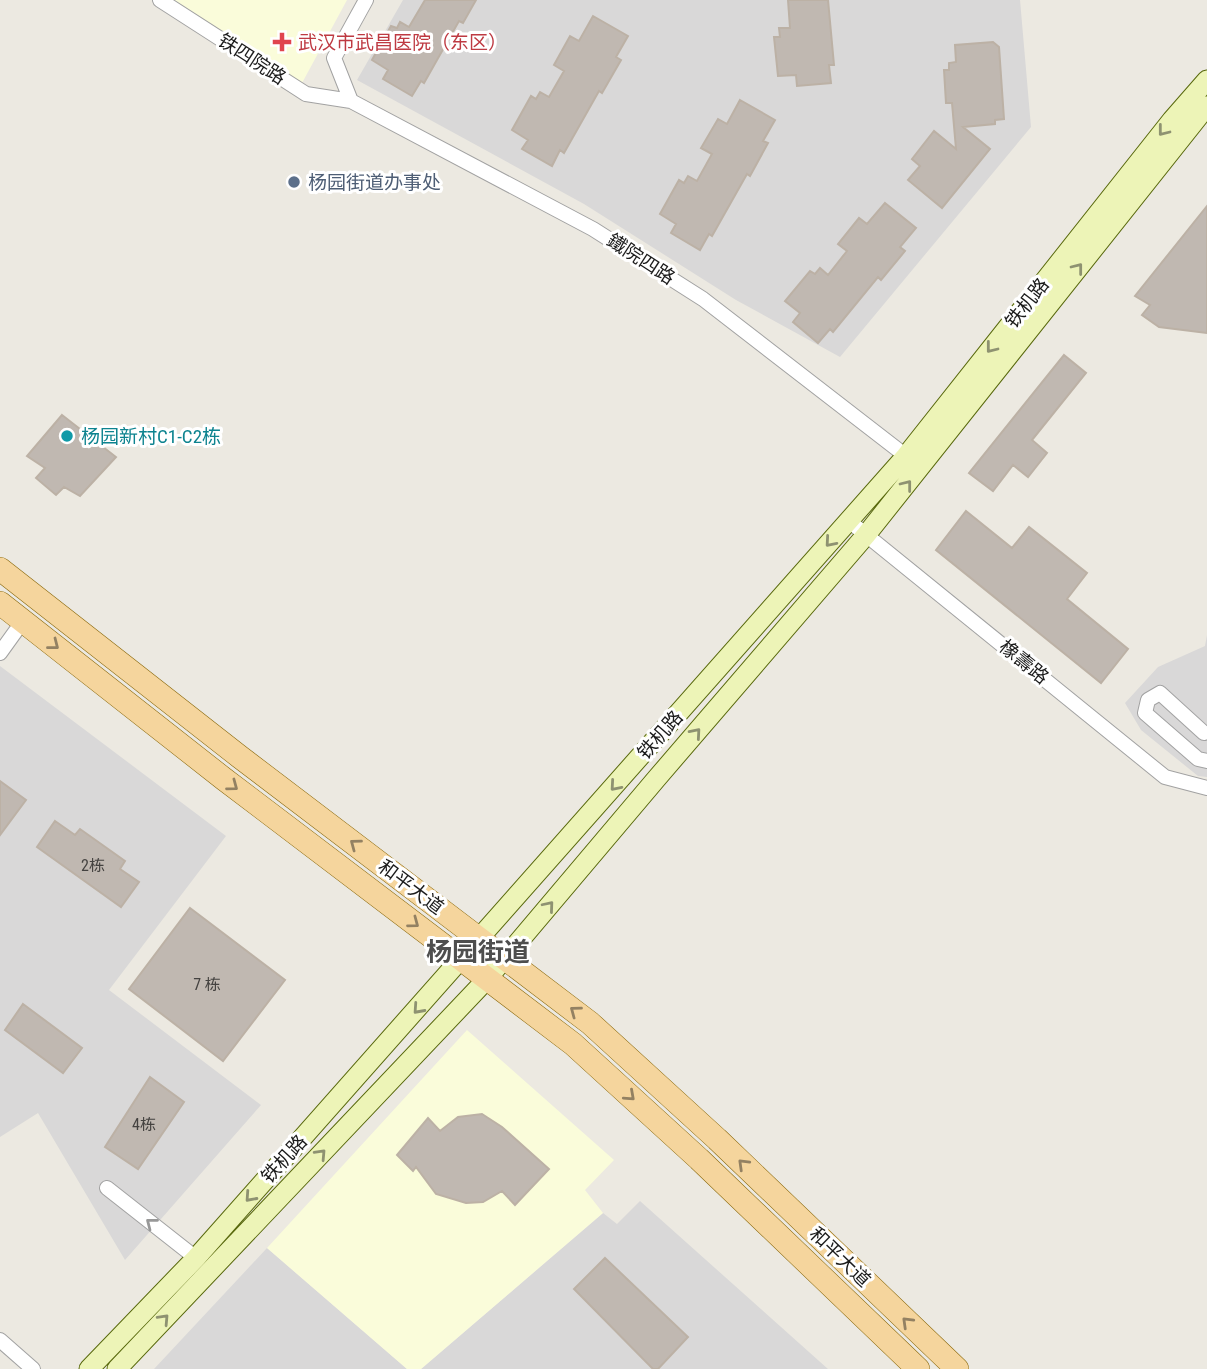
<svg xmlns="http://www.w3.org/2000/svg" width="1207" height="1369" font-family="'Roboto Condensed','Noto Sans SC',sans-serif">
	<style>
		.residential { fill: #d9d8d8 }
		.education { fill: #fafcda }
		.building { fill: #c0b8b1; stroke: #bcb1a5; stroke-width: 2 }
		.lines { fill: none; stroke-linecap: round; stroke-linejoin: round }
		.minor-casing { stroke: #a2a2a2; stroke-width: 16 }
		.secondary-casing { stroke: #58680c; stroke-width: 21 }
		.primary-casing { stroke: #88670a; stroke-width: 24 }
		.minor { stroke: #fff; stroke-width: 14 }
		.secondary { stroke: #edf4b7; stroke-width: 19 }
		.primary { stroke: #f5d59d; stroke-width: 23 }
		.oneway { stroke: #8e9271 }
		.oneway2 { stroke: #938162 }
		.oneway3 { stroke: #989898 }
		.health-dot { fill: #e0444e; stroke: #fff; stroke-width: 2.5 }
		.service-dot { fill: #5c6f8a; stroke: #fff; stroke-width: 2.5 }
		.culture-dot { fill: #0f9aa8; stroke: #fff; stroke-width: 2.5 }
		.labels { text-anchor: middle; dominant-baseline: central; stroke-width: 6; stroke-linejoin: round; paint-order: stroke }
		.number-label { font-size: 16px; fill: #444240 }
		.health-label { font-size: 19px; fill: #be3a42; stroke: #fff; text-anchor: start }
		.street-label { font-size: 19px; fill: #1b1b1b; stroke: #fff }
		.service-label { font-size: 19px; fill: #4e5e75; stroke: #fff; text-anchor: start }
		.culture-label { font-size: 19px; fill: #0d838f; stroke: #fff; text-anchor: start }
		.district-label { font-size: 26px; font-weight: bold; fill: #4e4e4e; stroke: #fff }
	</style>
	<rect width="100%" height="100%" fill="#ece9e1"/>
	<!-- residential -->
	<path class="residential" d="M403,0H1020L1031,127L840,357L736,300L584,204L357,80Z
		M1207,635V777L1198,776L1141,730L1125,703L1158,667L1205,646Z
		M0,666L226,836L109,990L261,1105L125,1260L38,1113L0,1137Z
		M640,1201L828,1369H421L603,1213L617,1224Z
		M267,1248L407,1369H154Z"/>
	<!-- education -->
	<path class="education" d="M174,0H347L302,83Z
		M467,1030L614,1160L585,1190L603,1213L421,1369H407L267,1248Z"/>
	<!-- building -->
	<path class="building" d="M425,0H476L463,23L459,21L424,83L421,81L412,96L383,79L388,70L372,60L391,26L397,28L400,22L409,27Z
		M788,0H828L834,65H829L831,83L797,86L796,75L778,76L774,37H780L779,28H790Z
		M593,16L628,36L616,57L621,60L602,93L599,91L564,153L560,150L552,166L522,149L528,140L512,130L531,96L536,99L540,92L549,97L564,71L554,65L570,36L579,41Z
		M993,42L999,47L1004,119L995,120V124L963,127L990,149L942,208L908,180L920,166L912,159L934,131L956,149L952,103H946L944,70H949V63L956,62L955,45Z
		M740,100L775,120L763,141L768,143L750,176L747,174L712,236L709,234L700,250L671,233L676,224L660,214L679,180L684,183L688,176L697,181L712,154L701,148L718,119L727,124Z
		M885,203L916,228L900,247L905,251L881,280L878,277L833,332L830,329L818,343L793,322L800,313L785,301L810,271L815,274L820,268L828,275L847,251L838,244L859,218L867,224Z
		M1207,206V333L1159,327L1142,315L1150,305L1135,296Z
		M1064,355L1086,373L1032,440L1047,453L1028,477L1013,465L993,491L969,473Z
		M62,415L116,457L80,496L64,487L56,495L36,478L45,468L27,456Z
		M966,511L1012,548L1029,527L1087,573L1067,599L1128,649L1101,683L936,550Z
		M0,781L26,800L0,835Z
		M55,821L75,835L80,829L125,861L120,869L139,882L121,907L37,847Z
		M190,908L285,980L223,1061L129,989Z
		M23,1004L82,1048L63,1073L5,1030Z
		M150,1077L184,1102L138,1169L105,1147Z
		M482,1114L502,1127L549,1169L515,1205L502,1191L483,1202L466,1203L436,1194L416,1167L413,1171L397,1155L428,1118L440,1131L458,1117Z
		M605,1258L688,1337L658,1369H653L574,1289Z"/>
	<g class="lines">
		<defs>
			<path id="minor" d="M160,0L306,94L351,101L593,229L703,299L906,456
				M351,101L334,58L366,0
				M849,521L1165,777L1207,788
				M0,653L23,621
				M1204,733L1160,693L1148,700L1145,713L1198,759L1207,761
				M107,1188L196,1258
				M0,1340L33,1369"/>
			<path id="secondary" d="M89,1369L196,1258L906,456L1172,120L1207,80
				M117,1369L487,979L657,778L866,535L1207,106"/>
			<path id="primary" d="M0,569L240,757L590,1023L717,1139L957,1369
				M0,603L224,779L573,1044L699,1159L918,1369"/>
		</defs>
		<!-- minor casing -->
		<use href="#minor" class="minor-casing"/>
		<!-- secondary casing -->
		<use href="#secondary" class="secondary-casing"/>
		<!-- primary casing -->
		<use href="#primary" class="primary-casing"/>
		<!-- minor -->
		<use href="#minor" class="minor"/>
		<!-- secondary -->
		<use href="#secondary" class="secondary"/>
		<!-- primary -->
		<use href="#primary" class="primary"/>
	</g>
	<!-- one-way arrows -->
	<defs><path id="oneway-chevron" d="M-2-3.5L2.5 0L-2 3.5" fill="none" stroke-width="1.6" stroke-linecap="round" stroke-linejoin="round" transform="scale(1.75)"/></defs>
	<g class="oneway">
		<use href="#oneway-chevron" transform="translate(1163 131) rotate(128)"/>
		<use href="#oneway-chevron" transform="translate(1078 268) rotate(-52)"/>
		<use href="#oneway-chevron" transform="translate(991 348) rotate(128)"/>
		<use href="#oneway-chevron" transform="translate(907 485) rotate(-52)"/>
		<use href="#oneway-chevron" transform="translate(830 542) rotate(131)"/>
		<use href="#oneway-chevron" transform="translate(696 733) rotate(-49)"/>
		<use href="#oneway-chevron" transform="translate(615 786) rotate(131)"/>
		<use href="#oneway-chevron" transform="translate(549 906) rotate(-50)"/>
		<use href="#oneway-chevron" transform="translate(418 1009) rotate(132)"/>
		<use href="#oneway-chevron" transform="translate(321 1154) rotate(-47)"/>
		<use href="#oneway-chevron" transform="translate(250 1197) rotate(132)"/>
		<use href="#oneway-chevron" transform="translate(164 1319) rotate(-47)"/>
	</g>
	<g class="oneway2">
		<use href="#oneway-chevron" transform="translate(54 645) rotate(38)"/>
		<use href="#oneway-chevron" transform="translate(233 786) rotate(37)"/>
		<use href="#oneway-chevron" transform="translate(355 844) rotate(-143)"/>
		<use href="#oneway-chevron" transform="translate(414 923) rotate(37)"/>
		<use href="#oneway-chevron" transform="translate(575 1011) rotate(-143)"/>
		<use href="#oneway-chevron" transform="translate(630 1096) rotate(42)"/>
		<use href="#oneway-chevron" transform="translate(743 1164) rotate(-136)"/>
		<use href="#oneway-chevron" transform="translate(907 1322) rotate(-136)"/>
	</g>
	<use class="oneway3" href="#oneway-chevron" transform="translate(151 1223) rotate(-142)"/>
	<!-- markers -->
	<path class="health-dot" d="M278.5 31.5h7v7h7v7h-7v7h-7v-7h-7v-7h7z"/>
	<circle class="service-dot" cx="294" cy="182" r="7"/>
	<circle class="culture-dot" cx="67" cy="436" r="7"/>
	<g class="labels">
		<!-- number labels -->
		<g class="number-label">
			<text x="93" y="865">2栋</text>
			<text x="207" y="984">7 栋</text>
			<text x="144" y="1124">4栋</text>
		</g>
		<!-- health labels -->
		<g class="health-label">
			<text x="298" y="42">武汉市武昌医院（东区）</text>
		</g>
		<!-- street labels -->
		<g class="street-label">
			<text transform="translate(252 59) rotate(33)">铁四院路</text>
			<text transform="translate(641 259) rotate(33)">鐵院四路</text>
			<text transform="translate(1027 303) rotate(-52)">铁机路</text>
			<text transform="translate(1024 662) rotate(39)">橡壽路</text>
			<text transform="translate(660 735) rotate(-49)">铁机路</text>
			<text transform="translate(411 887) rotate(37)">和平大道</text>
			<text transform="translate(284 1159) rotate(-48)">铁机路</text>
			<text transform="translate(840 1257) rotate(44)">和平大道</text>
		</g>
		<!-- service labels -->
		<g class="service-label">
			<text x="308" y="182">杨园街道办事处</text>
		</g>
		<!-- culture labels -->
		<g class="culture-label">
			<text x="81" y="436">杨园新村C1-C2栋</text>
		</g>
		<!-- district labels -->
		<g class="district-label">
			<text x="478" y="952">杨园街道</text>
		</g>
	</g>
</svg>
